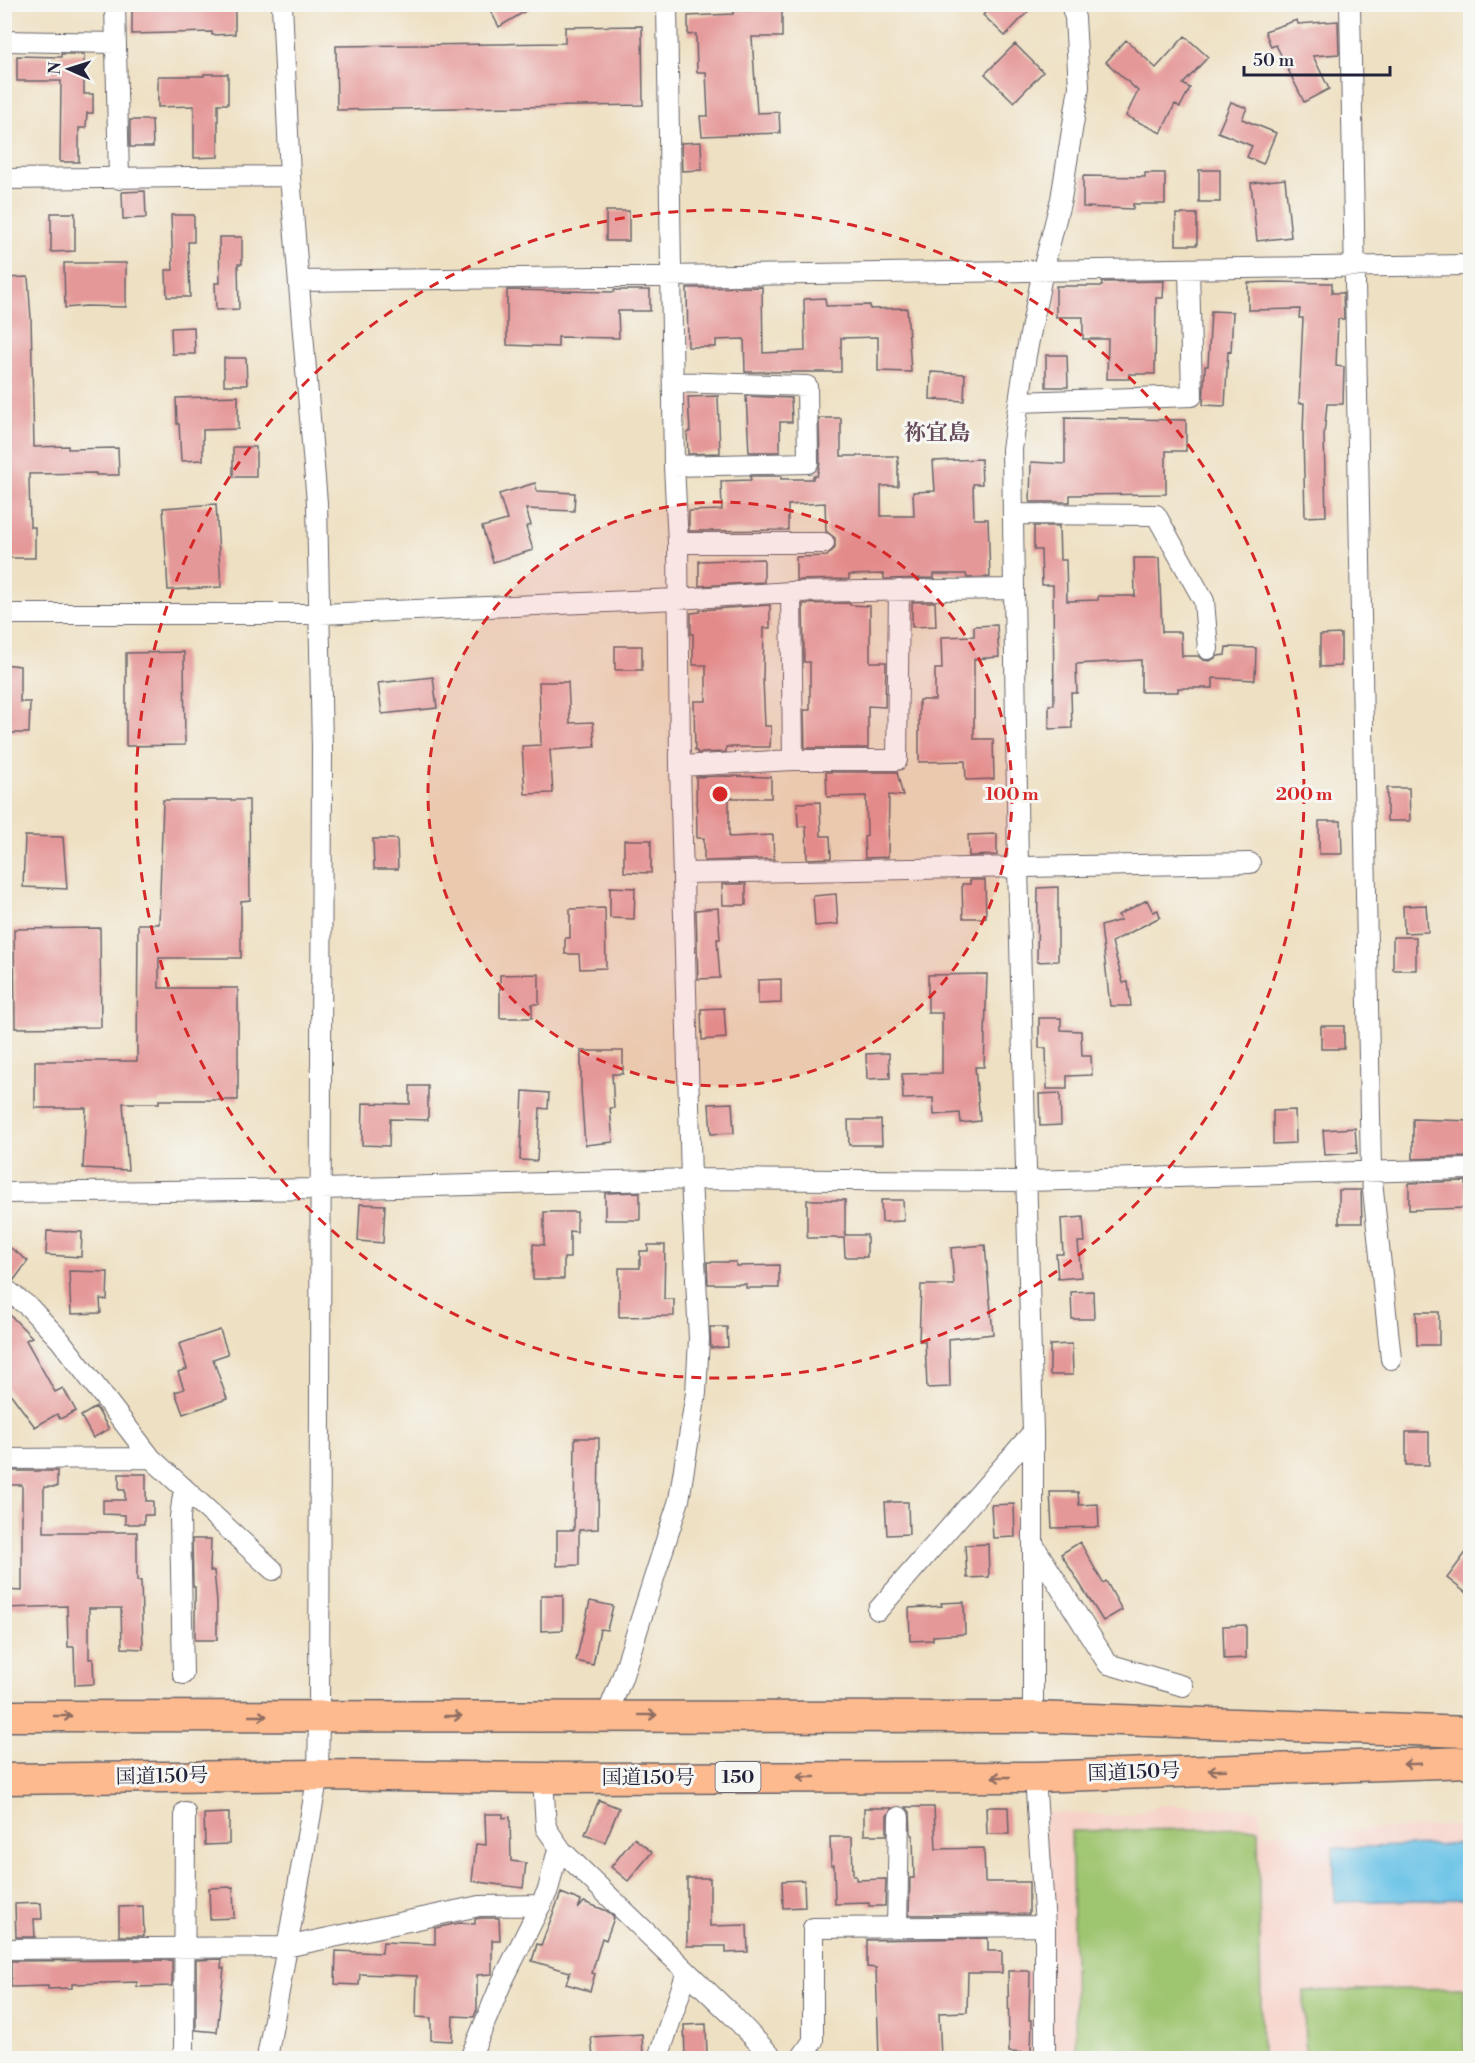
<svg xmlns="http://www.w3.org/2000/svg" width="1475" height="2063" font-family="'Libre Bodoni','Noto Serif JP',serif">
	<style>
		.built { fill: #f7d1c8 }
		.green { fill: #9ec570; stroke: #607456; stroke-width: 1.5 }
		.water { fill: #69c2e7; stroke: #467291; stroke-width: 1.5 }
		.building { fill: #e59898 }
		.lines { fill: none; stroke-linecap: round; stroke-linejoin: round }
		.minor-casing { stroke: #69646a; stroke-width: 22 }
		.highway-casing { stroke: #69646a; stroke-width: 33 }
		.minor { stroke: #fff; stroke-width: 20 }
		.highway { stroke: #fcba8e; stroke-width: 30 }
		.oneway { stroke: #8f6e64 }
		.ring { fill: none; stroke: #d62828; stroke-width: 3; stroke-dasharray: 10 8 }
		.labels { text-anchor: middle; dominant-baseline: central; stroke-width: 6; stroke-linejoin: round; paint-order: stroke }
		.shield { fill: #f6f6f2; stroke: #626272; stroke-width: 1.5 }
		.shield-label { font-size: 18px; font-weight: bold; fill: #22223b }
		.street-label { font-size: 20px; fill: #22223b; stroke: #f6f6f2 }
		.quarter-label { font-size: 22px; font-weight: bold; fill: #664b5c; stroke: #f6f6f2 }
		.centre { fill: #d62828; stroke: #f6f6f2; stroke-width: 3 }
		.ring-label { font-size: 18px; text-anchor: middle; font-weight: bold; fill: #d62828; stroke: #f6f6f2; stroke-width: 6; stroke-linejoin: round; paint-order: stroke }
	</style>
	<rect width="100%" height="100%" fill="#f6f6f2"/>
	<filter id="ink" filterUnits="userSpaceOnUse"><feTurbulence type="fractalNoise" baseFrequency=".0167" numOctaves="2"/><feDisplacementMap in="SourceGraphic" scale="12" xChannelSelector="R" yChannelSelector="G"/><feConvolveMatrix kernelMatrix="1 2 1 2 8 2 1 2 1" color-interpolation-filters="sRGB"/></filter>
	<filter id="wash" filterUnits="userSpaceOnUse"><feTurbulence type="fractalNoise" baseFrequency=".008" numOctaves="4" result="noise"/><feDisplacementMap in="SourceGraphic" scale="24" xChannelSelector="R" yChannelSelector="G"/><feGaussianBlur stdDeviation="1.35" result="paint"/><feColorMatrix in="noise" values="0 0 0 0 0 0 0 0 0 0 0 0 0 0 0 0 0 1.4 0 .05"/><feComposite in="paint" operator="in"/></filter>
	<g filter="url(#wash)">
		<rect width="100%" height="100%" fill="#eee0c2"/>
		<!-- built -->
		<path class="built" d="M1161,1805L1259,1809L1264,1834L1470,1825V2058H1049L1045,1812L1129,1816Z"/>
		<!-- green -->
		<path class="green" d="M1258,1828L1262,2058H1076L1071,1831Z
			M1464,1988L1465,2058H1305L1304,1991Z"/>
		<!-- water -->
		<path class="water" d="M1470,1844V1899L1335,1902L1333,1848Z"/>
		<g id="blocks">
			<!-- building -->
			<path class="building" d="M235,4V34L212,35V32L132,34V7H173V5Z
				M487,4H537L499,27Z
				M993,4H1035L1005,36L983,15Z
				M782,10V37H752L757,113L779,112L780,133L702,136L700,116H708L706,72H697L696,34L688,35V16L733,14V11Z
				M1297,20L1298,24L1338,21L1339,54L1313,56L1329,89L1304,102L1276,45L1271,47L1265,31Z
				M642,26L643,105L337,110L336,46L565,43V27Z
				M1185,36L1208,57L1183,84L1190,88L1180,107L1175,104L1161,133L1126,116L1138,91L1106,62L1126,40L1156,68Z
				M1015,44L1043,72L1014,102L985,74Z
				M61,54H84V94H93V113H87L86,128H79V162H60L61,81H17V56L61,57Z
				M204,74H228V104H218V157L194,158V106L158,107V76H204Z
				M1231,102L1247,108L1242,119L1276,133L1263,164L1247,157L1252,146L1218,132Z
				M130,120H152L153,147H130Z
				M701,142L702,170L682,171L681,143Z
				M1199,170H1220V202H1199Z
				M1145,173H1165V204H1133V209L1083,207V176L1145,177Z
				M1285,179L1291,237L1257,241L1251,183Z
				M145,191L146,218L123,219L122,192Z
				M606,211H629V241H606Z
				M51,213H75V251L51,252Z
				M1176,214H1197V245H1176Z
				M171,215H194V242H188L190,297H167L166,270H173Z
				M219,237H242V264H238L239,309L216,310L215,283H220Z
				M64,263H126V307L86,306L65,308Z
				M28,277L31,318L34,447L68,446V449L118,448L119,475H96V473L29,474L30,527H35V558H4L5,477H10L4,278Z
				M1164,281L1163,298H1156L1155,374H1129V379H1107L1108,339H1083V317H1056V286H1102V282Z
				M1271,282L1332,283V293H1343L1344,319H1338L1336,366L1344,367L1343,404H1327L1324,435L1326,516L1305,517L1303,435L1304,403H1299L1303,318H1299L1300,309L1248,310V283Z
				M762,287L763,353L805,351L804,299L825,298L826,306L870,305V309L907,308L911,372L878,371V337L841,338V372H745L744,339L716,340V347H688L687,288Z
				M507,290L614,292V290H650V311H618L619,338L558,337V347L507,345Z
				M1211,311L1233,312L1231,352L1228,351L1225,406L1203,405L1205,366H1208Z
				M194,327L195,354H172L171,328Z
				M1046,355H1067L1068,387H1046Z
				M224,358H246L247,385H224Z
				M931,372L965,374L964,401L930,399Z
				M238,396V429L203,430V460L181,461L179,424H177L176,398Z
				M718,396L720,453L688,454L687,433L690,432L688,397Z
				M746,396L791,398L792,422H780V452H749Z
				M819,418H841V456H898V486H881V516H914L913,492L935,491L933,461L981,459L982,484H973L974,519H988L990,577L967,578L966,574H934V578L884,579V574L849,575V579L796,580V557L827,556L835,548V538L826,531L825,503L788,505V530L689,531V511L722,510L721,481L751,480L750,476H781V479H813V476H817L820,463Z
				M1065,418L1186,420V451H1166V494L1070,495V502H1030L1031,462L1065,464Z
				M233,447H256V477H233Z
				M535,483L537,491L575,493L574,511L526,509L531,525L526,527L533,550L493,562L482,527L507,520L499,494Z
				M216,504L221,587L168,590L163,508Z
				M1034,526H1059L1060,560H1066L1067,601L1098,600V596H1135L1134,558H1159L1162,632H1181L1182,656H1198L1203,660L1210,661L1218,656L1225,655L1226,647L1256,648L1255,680L1213,678V688H1178V692H1141V660L1076,664L1077,693H1071L1072,728L1049,729V705H1054L1053,585H1042L1041,550H1034Z
				M764,559V582L699,586V561Z
				M912,602H935L936,626L912,627Z
				M850,603V605L870,606V662H886L885,707L868,706V748H805L804,710H810V662H804L803,604Z
				M770,605V628H764L763,679L765,726H771L770,747H726V752L697,753V751H695L694,701H706V665H693V634H691V613L700,612V610Z
				M997,625L999,657L974,659V739H993L994,779L966,780L965,761L919,762V700H935V669H942L941,637L974,636V626Z
				M1341,634V666L1320,667V635Z
				M615,646H642V670H615Z
				M184,652L185,745L126,746V653Z
				M4,664L20,666V702H30L29,733H5Z
				M433,677L437,708L382,714L378,683Z
				M539,682H568L570,723L593,722L595,747L550,750L553,793L525,794L522,746L541,745Z
				M826,772H897L903,796L889,795L888,857L865,858L864,837L867,836L866,796L827,797Z
				M725,776L771,777V798H729V837L773,835L774,859L704,861V838H697L696,777Z
				M1387,788H1409L1410,821H1387Z
				M163,800H249L250,900L241,901V958H159V988H238V1100H159V1103H123L128,1170L83,1168L86,1108H35V1061H137L138,924H159Z
				M820,802L821,836H830L831,858L807,859L806,826L798,827L797,803Z
				M1319,821H1341L1342,854H1319Z
				M997,834V855L969,856L968,835Z
				M25,836L63,837L67,889L23,887Z
				M373,839H397L398,869H374Z
				M624,840H651V873L624,872Z
				M970,880H985L986,918H963L962,884H970Z
				M722,884H746V905H723Z
				M610,887L635,888L634,919L610,918Z
				M1058,887V961L1037,962L1038,888Z
				M836,894L838,924L815,926L813,896Z
				M1147,900L1153,912L1158,910L1160,917L1112,942L1123,983L1128,982L1131,1006H1110L1101,926L1121,920L1118,915Z
				M1426,905L1428,932L1404,933L1403,906Z
				M605,908L606,968L580,969L579,954H565V938H570V909Z
				M718,908L720,939H717L720,978L698,979L696,910Z
				M100,928L101,1027L15,1028L14,929Z
				M1393,937H1416V970H1393Z
				M539,974V1004H532V1018H500V975Z
				M987,974L984,1067H975L980,1121L961,1123L960,1113L934,1115L933,1098L903,1099L902,1074L942,1073V1013H928V975Z
				M781,979V1003L758,1004V980Z
				M724,1008L726,1038L702,1040L701,1009Z
				M1039,1018H1061V1030L1081,1031L1082,1056H1091L1092,1075L1067,1076V1089H1047L1046,1048H1039Z
				M1321,1026H1344V1049H1321Z
				M581,1051H623V1074H612L614,1108H610L613,1142L585,1145L581,1089Z
				M889,1053L890,1078L867,1079L866,1054Z
				M410,1086H428V1120L390,1119L389,1146L362,1145L363,1103L410,1104Z
				M523,1091L549,1093L548,1109L540,1108L537,1161L520,1160Z
				M1060,1093L1061,1125L1040,1126L1039,1094Z
				M732,1103L734,1133L711,1134L709,1104Z
				M1295,1110L1296,1143L1273,1144V1111Z
				M1413,1119L1470,1121V1154H1466V1157L1413,1159Z
				M848,1120H881L882,1145H849Z
				M1355,1128L1357,1153L1325,1155L1323,1130Z
				M1466,1181L1467,1208L1409,1210V1183Z
				M1339,1190H1361L1362,1223H1339Z
				M640,1192V1220H605V1193Z
				M807,1200H845V1235H867V1257H845L844,1238H807Z
				M881,1200H903L904,1221L882,1222Z
				M360,1204L385,1205L383,1243L358,1241Z
				M544,1212H577V1232L570,1231V1258H564V1279H533V1244L544,1245Z
				M1083,1217L1085,1242H1078L1081,1277L1058,1279L1056,1254H1063L1061,1219Z
				M47,1231L82,1232L81,1257L46,1255Z
				M4,1243L28,1261L14,1280L4,1273Z
				M648,1245H665L664,1299H674V1316L619,1317V1268H640V1251H648Z
				M985,1245L993,1334L949,1339L950,1387L927,1388L925,1341H919L921,1285H954L951,1248Z
				M707,1262H736V1266L779,1265V1288H746V1284H708Z
				M69,1271L108,1272L107,1300L100,1299L101,1313L71,1314Z
				M1093,1291L1094,1319H1072L1071,1292Z
				M4,1309L32,1337L26,1340L55,1392L63,1388L76,1411L60,1419L57,1414L35,1427L4,1385Z
				M1416,1312H1439V1345H1417Z
				M710,1327H727L728,1347L711,1348Z
				M220,1330L228,1354L213,1359L227,1399L183,1414L175,1392L184,1389L178,1372L187,1369L179,1344Z
				M1072,1344L1073,1375H1050V1345Z
				M96,1407L109,1429L93,1438L81,1416Z
				M1406,1432H1429V1465H1406Z
				M575,1438H599L598,1529L579,1530V1565L557,1566V1530H574Z
				M7,1471H57V1487H44V1532H137V1581H141L143,1649L122,1648L121,1608H89V1659H93L94,1684L75,1685L74,1647H68L67,1606L4,1608V1590L22,1591V1485H7Z
				M119,1474H146V1501H153V1515H144V1524H125V1515L103,1514V1500H125V1490H119Z
				M1050,1492H1078L1079,1505L1098,1504L1099,1527L1052,1528Z
				M885,1502H908L909,1534L887,1535Z
				M1014,1504L1015,1537L993,1538L991,1505Z
				M192,1539H211L210,1571H214L217,1602V1640H195V1587H193Z
				M1080,1542L1103,1583L1106,1581L1122,1610L1103,1621L1061,1554Z
				M988,1544L989,1577L967,1578L965,1545Z
				M1470,1547V1596L1447,1578Z
				M541,1595H563V1630L541,1631Z
				M590,1601L613,1606L607,1630L600,1629L593,1665L576,1661Z
				M964,1602L965,1634L933,1636V1640L910,1641L909,1608L942,1606L941,1603Z
				M1246,1625V1658L1224,1659L1223,1626Z
				M599,1800L619,1808L605,1842L585,1834Z
				M906,1807H934L936,1849L984,1848L985,1882H1029V1914L909,1915L910,1878H914L913,1835L911,1834L910,1812Z
				M986,1807H1008L1009,1834H987Z
				M864,1808H892L887,1816V1835H864Z
				M229,1813V1844L205,1845L204,1814Z
				M485,1814H503V1818L510,1817L511,1861L526,1863L523,1888L472,1881L476,1844L486,1845Z
				M830,1837H852L853,1876H856V1880L886,1879L885,1906H869V1903L835,1904L834,1865H831Z
				M634,1838L652,1852L628,1881L611,1867Z
				M687,1878H710V1926L747,1925L748,1952L726,1953V1946H687Z
				M804,1880L805,1907L783,1908L782,1881Z
				M233,1887L234,1918L210,1919L209,1888Z
				M561,1893L581,1901L578,1909L584,1902L607,1911L614,1918L606,1940L602,1938L592,1973L595,1974L590,1991L566,1984L570,1972L532,1961L537,1944L541,1945Z
				M41,1903L42,1919H34L35,1937H16L15,1904Z
				M143,1906L144,1936H119V1907Z
				M480,1918H499L500,1940H492V1974L477,1975V2009L474,2017L453,2016L452,2041L431,2040V2018L416,2017L417,1976L360,1974L359,1985L335,1984L336,1951L382,1953L383,1942L435,1944V1928L459,1923L475,1924V1919Z
				M988,1938V1951H1002V1973H968L967,2012L939,2013L941,2058H879L876,1968L867,1967V1940Z
				M222,1959L221,1968H224L217,2032L196,2030V1960Z
				M172,1960V1986L137,1987V1982L72,1984V1988L48,1989V1986L11,1987V1961Z
				M1008,1971H1030L1029,2020H1032L1031,2053L1009,2052Z
				M706,2024L707,2056L685,2057L684,2025Z
				M642,2034L643,2056L593,2058L591,2037Z"/>
		</g>
	</g>
	<g filter="url(#ink)">
		<use href="#blocks" fill-opacity="0" stroke="#69646a" stroke-width="1.5"/>
		<g class="lines">
			<defs>
				<path id="minor" d="M115,4L119,179
					M1350,4L1371,1171L1391,1359
					M4,41L116,43
					M4,179L290,176
					M299,281L1470,265
					M674,382L807,386L808,463L674,466
					M1019,402L1192,396L1189,269
					M1013,514L1156,515L1204,601L1208,649
					M678,543H824
					M4,614H320L677,599L791,592L1014,589
					M793,760H897L899,590
					M680,766L793,760L791,592
					M683,873L1250,863
					M4,1193L321,1189L691,1179L1027,1181L1470,1169
					M4,1288L29,1307L60,1340L151,1458L273,1570
					M4,1459L151,1458
					M1033,1544L1108,1664L1183,1686
					M878,1610L1033,1432
					M183,1674L180,1517L184,1488
					M607,1715L622,1678L679,1500L696,1393L699,1339L691,1179L680,766L678,543L674,466L667,4
					M1033,1717V1432L1018,867L1012,449L1026,355L1043,270L1061,199L1079,87L1075,18L1071,4
					M1035,1777L1045,1926V2058
					M543,1778L546,1828L562,1851L732,2015L773,2058
					M897,1928L899,1817
					M4,1949L286,1947L479,1906L541,1905
					M184,2058L185,1812
					M267,2058L318,1775L319,1716L322,747L317,503L290,176L282,4
					M470,2058L501,1984L548,1890L556,1857L562,1851
					M658,2058L687,1972
					M801,2058L813,2041V1928L1045,1926"/>
				<path id="highway" d="M4,1716L1033,1717L1470,1732
					M4,1779L318,1775L543,1778L1035,1777L1470,1762"/>
			</defs>
			<!-- minor casing -->
			<use href="#minor" class="minor-casing"/>
			<!-- highway casing -->
			<use href="#highway" class="highway-casing"/>
			<!-- minor -->
			<use href="#minor" class="minor"/>
			<!-- highway -->
			<use href="#highway" class="highway"/>
		</g>
		<!-- one-way arrows -->
		<defs><path id="oneway-shaft" d="M-6 0H5M1.5-3L5.5 0L1.5 3" fill="none" stroke-width="1.6" stroke-linecap="round" stroke-linejoin="round" transform="scale(1.5)"/></defs>
		<g class="oneway">
			<use href="#oneway-shaft" transform="translate(648 1715)"/>
			<use href="#oneway-shaft" transform="translate(63 1716)"/>
			<use href="#oneway-shaft" transform="translate(258 1716)"/>
			<use href="#oneway-shaft" transform="translate(453 1716)"/>
			<use href="#oneway-shaft" transform="translate(1412 1764) rotate(178)"/>
			<use href="#oneway-shaft" transform="translate(1217 1770) rotate(178)"/>
			<use href="#oneway-shaft" transform="translate(806 1777) rotate(180)"/>
			<use href="#oneway-shaft" transform="translate(1001 1777) rotate(180)"/>
		</g>
	</g>
	<!-- distance rings -->
	<circle cx="720" cy="794" r="292" fill="#d62828" fill-opacity=".12"/>
	<g class="ring">
		<circle cx="720" cy="794" r="292"/>
		<circle cx="720" cy="794" r="584"/>
	</g>
	<g class="labels">
		<!-- shield labels -->
		<rect class="shield" x="715.5" y="1762" width="45" height="30" rx="4.5"/>
		<g class="shield-label">
			<text x="738" y="1777">150</text>
		</g>
		<!-- street labels -->
		<g class="street-label">
			<text transform="translate(1134 1773) rotate(-2)">国道150号</text>
			<text transform="translate(162 1777) rotate(-1)">国道150号</text>
			<text x="648" y="1778">国道150号</text>
		</g>
		<!-- quarter labels -->
		<g class="quarter-label">
			<text x="937" y="433">祢宜島</text>
		</g>
	</g>
	<circle cx="720" cy="794" r="9" class="centre"/>
	<g class="ring-label">
		<text x="1012" y="800">100 m</text>
		<text x="1304" y="800">200 m</text>
	</g>
	<!-- margin -->
	<rect width="1475" height="2063" fill="none" stroke="#f6f6f2" stroke-width="24"/>
	<!-- north arrow -->
	<g transform="translate(69 69) rotate(273)" stroke="#f6f6f2" stroke-width="4.5" paint-order="stroke">
	<path d="M0-4.5L10 22L0 15L-10 22Z" fill="#22223b"/>
	<text y="-9" font-size="16" font-weight="bold" text-anchor="middle" fill="#22223b">N</text>
	</g>
	<!-- scale -->
	<path d="M1244 66v9h146v-9" fill="none" stroke="#22223b" stroke-width="3"/>
	<text x="1253" y="66" font-size="18" fill="#22223b" stroke="#f6f6f2" stroke-width="4.5" paint-order="stroke">50 m</text>
</svg>
